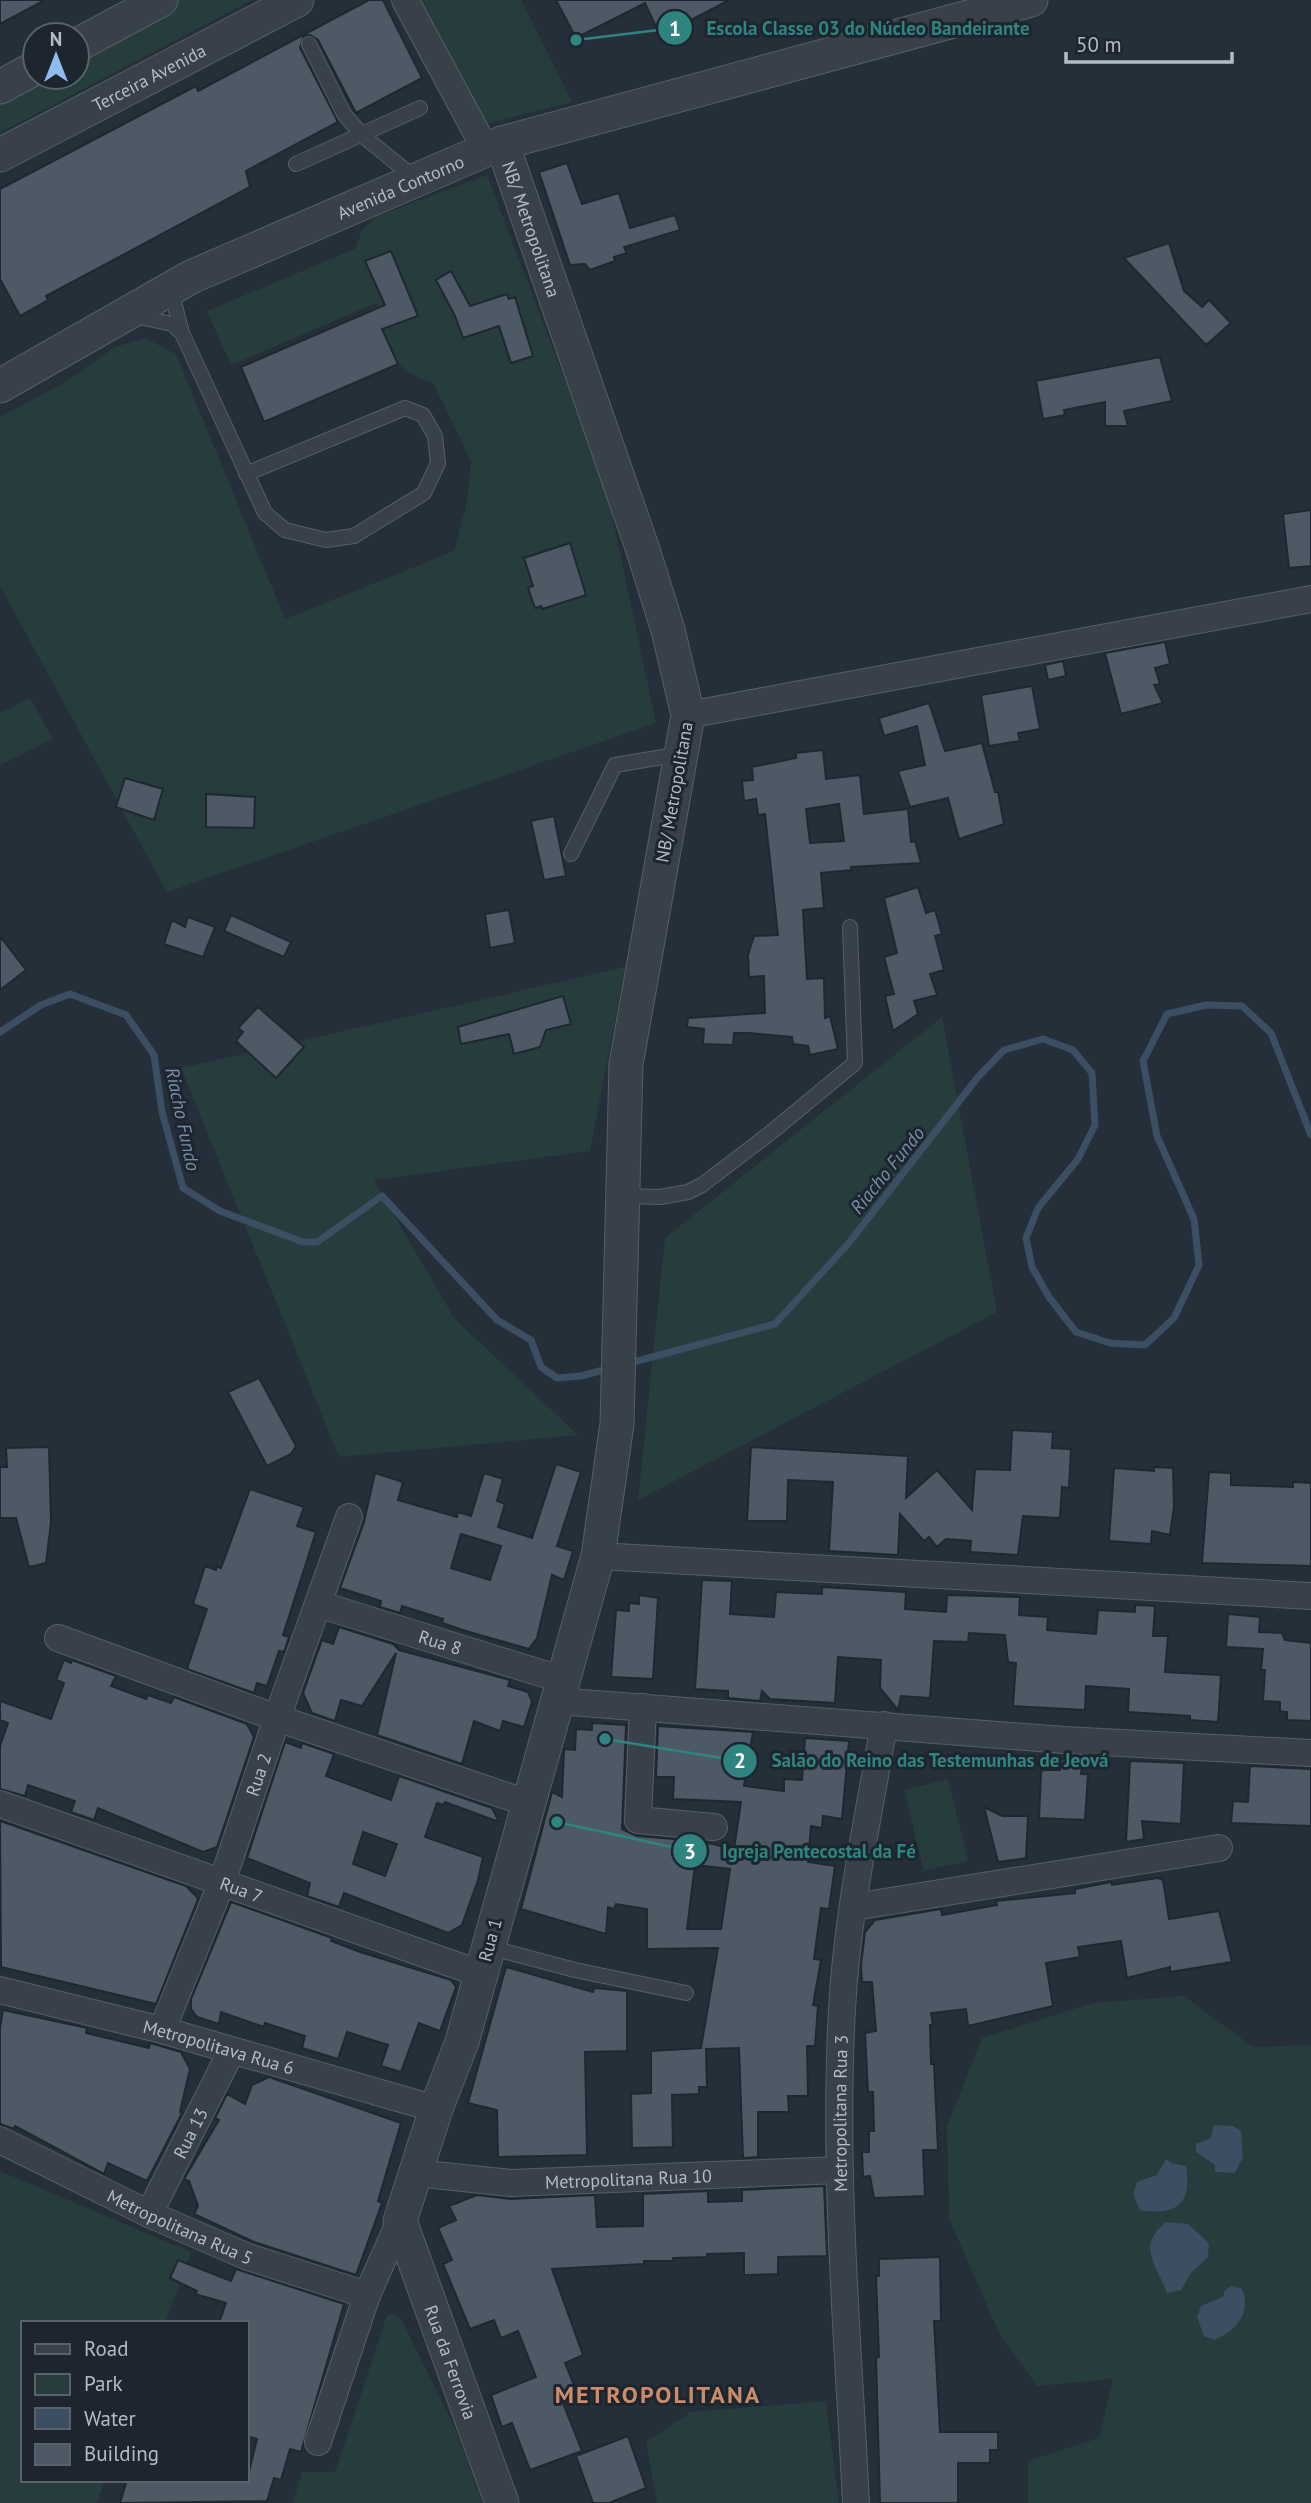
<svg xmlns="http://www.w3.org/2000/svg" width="1311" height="2503" font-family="'PT Sans',sans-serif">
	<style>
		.green { fill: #273c3c }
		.water { fill: #3b4e62 }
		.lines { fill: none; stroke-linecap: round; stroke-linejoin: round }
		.stream { stroke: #3b4e62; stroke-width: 7 }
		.building { fill: #4d5a65; stroke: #1f2831; stroke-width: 2; fill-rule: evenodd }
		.service-casing { stroke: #565f68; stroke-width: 16 }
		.minor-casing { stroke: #565f68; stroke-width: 28 }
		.tertiary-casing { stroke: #565f68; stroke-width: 35 }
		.service { stroke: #38414a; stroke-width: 14 }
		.minor { stroke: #38414a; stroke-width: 26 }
		.tertiary { stroke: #38414a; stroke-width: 33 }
		.labels { text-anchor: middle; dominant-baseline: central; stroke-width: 6; stroke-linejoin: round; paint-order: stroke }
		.street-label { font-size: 18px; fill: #b3bcc6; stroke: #1d262f }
		.water-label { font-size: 19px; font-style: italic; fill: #768fa7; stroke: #1d262f }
		.district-label { font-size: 24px; font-weight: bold; letter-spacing: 2px; fill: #cc8c69; stroke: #1d262f }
		.leader { fill: none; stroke: #308480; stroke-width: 2.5 }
		.callout-dot { fill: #308480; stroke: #1d262f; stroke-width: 2.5 }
		.mark-label { font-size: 21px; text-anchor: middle; font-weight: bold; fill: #fff }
		.callout-label { font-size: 19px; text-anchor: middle; font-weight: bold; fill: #308480; stroke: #1d262f; stroke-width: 6; stroke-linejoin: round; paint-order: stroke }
	</style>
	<rect width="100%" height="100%" fill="#242f3a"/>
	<!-- green -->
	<path class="green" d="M167,0H252L0,133V90L35,77H77V49Z
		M415,0H521L572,102L482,125Z
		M487,175L607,491L656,723L167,892L0,586V417L65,382L115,347L145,338L176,354L285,619L454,551L466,506L471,461L433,383C382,365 393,348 376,303L231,365L207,311L355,249L362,230L377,216Z
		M30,698L53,739L0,765V713Z
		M625,967L590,1151L374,1180L454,1318L578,1435L339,1457L181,1068Z
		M942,1017L997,1312L638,1500L665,1238Z
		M948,1779L968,1861L924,1871L904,1790Z
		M1184,1996L1253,2047L1311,2045V2503H1028V2461L1099,2438L1113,2379L1037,2386L999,2333L949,2218L947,2127L982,2038L1093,2003Z
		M0,2171L191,2252L165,2323H23V2480H105L97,2503H0Z
		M394,2314L400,2317L457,2432L482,2503H293L302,2472H335L387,2315Z
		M826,2401L839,2503H657L646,2442L691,2412Z"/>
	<!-- water -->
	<path class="water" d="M1214,2125L1233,2126L1241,2131L1243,2157L1235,2173L1215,2172V2165L1196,2152V2144L1211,2138Z
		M1166,2159L1171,2163L1186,2166C1193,2204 1176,2216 1140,2210L1133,2194L1137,2182L1157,2175Z
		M1166,2222L1188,2224L1209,2243L1208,2257L1191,2273L1181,2290L1167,2293C1156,2264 1136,2246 1166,2222Z
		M1232,2286L1242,2289C1252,2313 1236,2331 1214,2340L1204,2336L1197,2317L1201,2306L1223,2297L1225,2290Z"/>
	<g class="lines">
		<!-- stream -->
		<path class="stream" d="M0,1032L41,1005L70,994L126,1015L154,1055L162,1112L183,1188L220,1211L303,1242H317L382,1196L497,1320L531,1340L541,1367L557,1378L581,1376L611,1368
			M626,1364L775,1324L848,1244L978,1077L1004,1050L1043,1039L1073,1050L1092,1073L1095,1125L1078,1159L1038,1208L1026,1238L1032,1267L1049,1297L1076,1332L1110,1343L1145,1345L1174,1318L1199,1265L1194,1219L1157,1136L1143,1061L1167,1014L1206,1005L1242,1006L1271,1033L1311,1135"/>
	</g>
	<!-- building -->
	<path class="building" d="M0,0H45L0,24Z
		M369,0H383L422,78L356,113L318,40L310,35L304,36L300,48L338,122L246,171L250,187L46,296L48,300L20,316L0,279V189L196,86L198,91Z
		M556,0H729L676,28L673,22L658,31L645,3L576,38Z
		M567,163L582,204L619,193L630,228L675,215L680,230L624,247L627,253L614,257L615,261L590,270L585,264L570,265L539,172Z
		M1169,243L1184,291L1202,307L1209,300L1231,323L1206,345L1124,258Z
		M391,251L418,316L382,329L398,364L264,422L241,367L385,305L365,261Z
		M451,271L470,306L507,294L509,299L515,297L533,356L511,363L499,326L463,338L455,316L436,280Z
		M1160,357L1172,401L1124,411L1128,426H1105V402L1064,410L1065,415L1043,419L1036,381Z
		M1311,510V566L1289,568L1283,514Z
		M570,543L586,595L542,609L541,606L535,608L528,588L533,586L524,558Z
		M1165,642L1170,664L1155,668L1160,684L1154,685L1163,703L1121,714L1105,653Z
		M1063,661L1066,676L1048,680L1045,665Z
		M1032,686L1040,729L1018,733L1020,741L989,746L981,695Z
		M929,703L945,751L982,743L995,792H998L1004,824L959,839L948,798L910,807L898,771L925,765L917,726L884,736L879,718Z
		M823,750L826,779L860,775L864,814L908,809L911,842L915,841L921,863L851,867L852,870L821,873L824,908L803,910L807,979L824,978L825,1018L830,1016L838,1049L810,1055L808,1046L793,1044L792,1037L749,1033H734L733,1045L703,1044L704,1029L687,1027L688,1018L765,1013L764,976L749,977L748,955L754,936L778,935L765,814L758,815L756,799L744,801L742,781L753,780L752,767L796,758V753ZM839,804L844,841L810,843L806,809Z
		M125,778L163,789L154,820L116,807Z
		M206,794L255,797L254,828L206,827Z
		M554,816L566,876L544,880L531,821Z
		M918,887L926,913L935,910L942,934L935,936L944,970L930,974L937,995L914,1001L918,1014L893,1031L885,996L894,994L884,957L897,953L884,898Z
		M509,910L515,943L490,948L485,914Z
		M231,915L291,942L284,957L224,931Z
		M188,917L215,927L203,957L164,944L172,920L185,927Z
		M0,936L26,970L0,990Z
		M563,996L571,1024L546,1030L540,1047L514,1054L509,1034L461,1044L458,1027Z
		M258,1007L304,1047L276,1078L236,1041L243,1032L238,1028Z
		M259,1378L296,1446L291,1454L267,1466L228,1392Z
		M1012,1430L1053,1432L1052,1448L1071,1449L1069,1488L1062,1487L1060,1518L1023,1516L1018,1555L970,1552L971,1541L946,1539L937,1547L929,1537L924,1541L900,1514L898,1555L829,1551L833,1482L788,1480L787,1521H747L751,1447L908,1456L906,1498L937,1470L972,1510L975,1469L1010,1470Z
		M49,1447L51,1522L46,1563L29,1567L16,1518H0V1467H7L6,1448Z
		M556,1464L581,1472L557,1546L573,1551L564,1580L552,1575L537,1638L529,1649L469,1632L442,1623L443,1619L402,1606L400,1613L380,1607L381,1601L340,1588L364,1522L375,1473L403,1482L398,1500L457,1517L458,1512L471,1516L484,1473L503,1479L497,1501L505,1504L498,1527L532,1538ZM461,1534L501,1546L490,1580L451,1568Z
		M1154,1467L1173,1468L1174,1507L1170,1535L1152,1531L1151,1544L1109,1541L1114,1468L1154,1471Z
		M1209,1472L1231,1473V1485L1293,1487V1482L1311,1483V1566L1202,1563Z
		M250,1489L304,1507L297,1526L316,1532L283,1635L289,1637L284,1652L279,1651L267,1686L257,1683L254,1693L187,1669L207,1609L193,1604L205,1566L216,1570L217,1566L221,1568Z
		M702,1580L732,1581L730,1614L774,1617L776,1592L822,1594V1587L906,1592L905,1609L946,1612L947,1595L1020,1597L1019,1615L1048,1617L1047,1630L1096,1634L1098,1610L1135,1612V1605L1155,1606L1153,1636H1168L1165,1672L1221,1675L1218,1722L1190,1720V1716L1128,1712L1129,1689L1086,1686L1085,1710L1013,1706L1016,1663L1008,1662L1005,1635L969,1633L968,1642L934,1641L930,1698L901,1696L898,1710L880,1688L881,1660L838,1657L835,1703L770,1699L762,1691L760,1701L728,1698V1691L695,1689Z
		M639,1595L658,1598L653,1679L611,1677L616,1610L629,1611V1603L639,1604Z
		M1228,1614L1260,1617L1259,1632L1282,1633L1285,1640L1311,1643V1721L1287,1720V1712L1280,1711V1702L1263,1701L1265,1670H1261L1263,1649L1226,1647Z
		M339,1627L393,1644L399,1650L510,1680L508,1686L528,1692L532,1702L524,1727L503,1721L500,1731L474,1721L462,1764L377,1735L396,1653L362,1706L341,1700L335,1721L312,1713L303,1693L322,1640L333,1644Z
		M64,1660L71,1663L72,1660L116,1676L111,1686L146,1699L148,1695L171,1703L174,1697L247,1724L254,1737L217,1847L203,1852L98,1808L94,1820L71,1812L75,1801L28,1785L25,1796L0,1789V1746L8,1723L0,1720V1701L51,1719L64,1683L56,1680Z
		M592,1723L626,1725L622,1829L637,1836L699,1841L734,1849L741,1802L673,1799L674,1777H656L658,1726L753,1732L744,1786L784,1791V1779L802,1780L805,1738L849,1741L842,1819L823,1816L822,1828L811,1826L808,1862L835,1866L829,1909L821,1908L814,1959L821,1960L813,2005L818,2006L815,2046H807L808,2096H788L789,2112H758V2157L743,2158L739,2048L706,2049L707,2087H699V2094L672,2095L673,2147L632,2148L631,2094L651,2093V2051L701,2048L718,1948L647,1949V1909L616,1904L614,1909L608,1907L606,1934L521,1909L552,1792L562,1797L564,1749L575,1750L576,1729L592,1730ZM695,1865L730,1869L721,1929H687Z
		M285,1742L301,1748L302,1743L334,1754L326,1776L391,1800L399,1776L492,1808L499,1822L445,1802L444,1805L437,1803L425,1837L483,1857L478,1880L462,1925L448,1933L344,1893L339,1907L307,1896L310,1883L247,1858ZM363,1832L397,1844L385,1876L353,1864Z
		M1060,1759L1082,1762L1081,1774H1088L1085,1820L1039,1818L1041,1773L1043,1770H1060Z
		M1130,1761L1184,1763L1181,1824L1142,1821L1144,1839L1126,1842Z
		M1250,1766L1311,1769V1826L1231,1823L1233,1801L1248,1802Z
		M984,1807L1002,1816H1028L1026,1858L998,1862Z
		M0,1821L186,1886L196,1896L198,1899L156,2004L1,1967Z
		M1158,1878L1163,1880L1169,1919L1219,1911L1232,1962L1170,1972V1967L1127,1978L1121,1941L1078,1947L1080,1957L1046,1963L1053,2006L968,2026L966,2009L931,2013L933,2025H930L931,2064H934L938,2150H923L925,2196L874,2198L870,2176L863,2177L862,2152H869V2131H874L873,2092H868L865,2033L876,2031L872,1982H862L861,1965L865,1932L875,1920L941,1909L942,1915L997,1905L996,1901L1075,1893V1889L1111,1882L1112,1885Z
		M231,1902L332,1938L331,1941L360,1952L451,1980L456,1987L440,2031L419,2023L401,2072L381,2066L388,2045L347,2032L338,2059L302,2048L305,2036L265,2023L264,2027L221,2012L219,2024L197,2017L191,2009V1999Z
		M506,1967L593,1992L594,1988L627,1991V2051L585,2052L587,2155L498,2157L497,2110L468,2103Z
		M3,2010L87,2028L86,2033L149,2048L150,2043L181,2052L190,2069L180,2112L182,2113L147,2181L108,2163L104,2174L15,2126L14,2129L0,2124V2028Z
		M269,2077L401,2123L378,2201L382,2203L356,2275L254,2242L194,2214L198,2206L189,2181L184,2179L219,2120L215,2118L227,2094L245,2104L252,2085Z
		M824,2186L827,2256L778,2257V2274L744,2275V2253L707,2254V2257L673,2258V2261H644V2264L552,2269L583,2355L565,2363L579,2397L563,2403L582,2451L530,2470L512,2423L502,2427L491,2395L536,2377L518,2331L501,2338L494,2320L470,2329L443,2264L452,2260L438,2228L456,2220L449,2206L477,2195L511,2199L595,2195L597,2227L643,2226V2194L708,2191V2202L742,2201V2190Z
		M940,2257L941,2321H934L940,2432H998V2450H990V2463H958V2503H880L876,2358L879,2357L876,2276H879V2259Z
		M178,2260L231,2281L236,2269L344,2304L301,2452L290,2449L281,2480L274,2478L267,2501L120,2503L127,2480H247L257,2439L247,2436V2323H219L226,2303L195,2294L197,2291L170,2278Z
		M628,2436L646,2488L609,2503H593L576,2456Z"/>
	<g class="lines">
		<defs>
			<path id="service" d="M309,44L344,114L363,136L416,179
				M296,164L420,108
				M179,290L174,302L182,333L265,513L285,530L326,540L354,536L424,493L438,463L435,436L423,415L405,408L246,474
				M135,316L172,324L182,333
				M571,854L615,765L681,754
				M623,1196L660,1197L688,1192L702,1185L769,1134L855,1063L850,927
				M488,1947L575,1970L686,1993"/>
			<g id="minor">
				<path d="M405,0L486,150"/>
				<path d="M688,715L1311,599"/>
				<path d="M598,1556L1311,1596"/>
				<path id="s1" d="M318,1604L563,1680"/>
				<path d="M58,1638L277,1718L527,1803"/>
				<path d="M557,1701L1064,1740L1311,1753"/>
				<path d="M643,1707L638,1820L714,1827"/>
				<path id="s2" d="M0,1804L481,1974"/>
				<path d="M854,1907L1219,1848"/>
				<path id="s3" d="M0,1990L162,2030L436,2109"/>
				<path id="s4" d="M162,2030L222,1882L277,1718L349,1517"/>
				<path id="s5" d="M0,2140L149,2214L248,2257L367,2295"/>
				<path id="s6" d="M415,2173L511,2183L840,2170"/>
				<path id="s7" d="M149,2214L231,2052"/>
				<path d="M318,2442L367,2295L400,2221"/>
				<path id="s8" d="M856,2503C848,2339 833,2173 842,2009C847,1914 868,1819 884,1725"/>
			</g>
			<g id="tertiary">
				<path d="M77,45L161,0"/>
				<path d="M0,87L35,68"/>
				<path id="s9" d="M502,143L643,550L668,630L688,715L626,1064L617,1424L598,1556L462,2042L436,2109L400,2221L502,2503"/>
				<path id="s10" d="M0,155L297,0"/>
				<path id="s11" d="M0,386L191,277L502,143L1031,0"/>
			</g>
		</defs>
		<!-- service casing -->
		<use href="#service" class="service-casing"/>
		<!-- minor casing -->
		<use href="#minor" class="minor-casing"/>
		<!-- tertiary casing -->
		<use href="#tertiary" class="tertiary-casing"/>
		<!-- service -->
		<use href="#service" class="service"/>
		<!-- minor -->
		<use href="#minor" class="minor"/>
		<!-- tertiary -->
		<use href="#tertiary" class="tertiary"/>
	</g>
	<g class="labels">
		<!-- street labels -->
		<g class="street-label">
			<text stroke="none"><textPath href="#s10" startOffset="168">Terceira Avenida</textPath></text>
			<text stroke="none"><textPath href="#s11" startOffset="448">Avenida Contorno</textPath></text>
			<text stroke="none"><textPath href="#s9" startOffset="91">NB/ Metropolitana</textPath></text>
			<text transform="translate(674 792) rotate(-80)">NB/ Metropolitana</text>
			<text stroke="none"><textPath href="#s1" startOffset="128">Rua 8</textPath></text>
			<text stroke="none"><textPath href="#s4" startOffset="273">Rua 2</textPath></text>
			<text stroke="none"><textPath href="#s2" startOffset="256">Rua 7</textPath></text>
			<text transform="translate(490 1940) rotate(-75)">Rua 1</text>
			<text stroke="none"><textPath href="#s3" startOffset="226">Metropolitava Rua 6</textPath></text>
			<text stroke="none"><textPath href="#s8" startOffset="390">Metropolitana Rua 3</textPath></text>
			<text stroke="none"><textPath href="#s7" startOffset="91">Rua 13</textPath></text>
			<text stroke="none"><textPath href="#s6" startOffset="214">Metropolitana Rua 10</textPath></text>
			<text stroke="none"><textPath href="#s5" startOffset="200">Metropolitana Rua 5</textPath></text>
			<text stroke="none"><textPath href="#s9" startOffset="2294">Rua da Ferrovia</textPath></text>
		</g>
		<!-- water labels -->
		<g class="water-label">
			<text transform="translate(183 1119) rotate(78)">Riacho Fundo</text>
			<text transform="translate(887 1170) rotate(-51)">Riacho Fundo</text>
		</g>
		<!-- district labels -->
		<g class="district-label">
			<text x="658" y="2394">METROPOLITANA</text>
		</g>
	</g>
	<!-- callouts -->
	<path class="leader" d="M576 40L675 28M605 1739L740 1761M557 1822L690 1851"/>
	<g class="callout-dot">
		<circle cx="576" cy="40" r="7"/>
		<circle cx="605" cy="1739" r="7"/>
		<circle cx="557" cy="1822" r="7"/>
		<circle cx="675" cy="28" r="18"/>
		<circle cx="740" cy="1761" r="18"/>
		<circle cx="690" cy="1851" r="18"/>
	</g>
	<g class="mark-label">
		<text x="675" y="36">1</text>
		<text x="740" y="1768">2</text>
		<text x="690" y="1859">3</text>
	</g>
	<g class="callout-label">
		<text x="868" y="35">Escola Classe 03 do Núcleo Bandeirante</text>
		<text x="940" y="1767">Salão do Reino das Testemunhas de Jeová</text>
		<text x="819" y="1858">Igreja Pentecostal da Fé</text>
	</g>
	<!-- legend -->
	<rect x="21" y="2321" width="228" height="161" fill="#1d262f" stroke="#59626b" stroke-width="2"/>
	<rect x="35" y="2344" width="35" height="10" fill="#38414a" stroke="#59626b" stroke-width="2"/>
	<text x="84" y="2356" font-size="21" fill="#b3bcc6">Road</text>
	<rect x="35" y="2374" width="35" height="21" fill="#273c3c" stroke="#59626b" stroke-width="2"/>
	<text x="84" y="2391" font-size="21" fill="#b3bcc6">Park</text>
	<rect x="35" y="2408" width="35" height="21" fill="#3b4e62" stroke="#59626b" stroke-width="2"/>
	<text x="84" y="2426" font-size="21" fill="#b3bcc6">Water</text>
	<rect x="35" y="2444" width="35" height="21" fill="#4d5a65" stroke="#59626b" stroke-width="2"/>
	<text x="84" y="2461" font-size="21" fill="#b3bcc6">Building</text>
	<!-- north arrow -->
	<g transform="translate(56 56)"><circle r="33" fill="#1d262f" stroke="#59626b" stroke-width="2"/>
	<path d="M0-5L12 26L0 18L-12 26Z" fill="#8fbbef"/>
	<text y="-10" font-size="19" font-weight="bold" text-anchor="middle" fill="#b3bcc6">N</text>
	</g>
	<!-- scale -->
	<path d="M1066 52v10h166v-10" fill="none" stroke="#b3bcc6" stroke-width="3.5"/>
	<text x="1076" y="52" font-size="21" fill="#b3bcc6" stroke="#1d262f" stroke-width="5" paint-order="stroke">50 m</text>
</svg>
